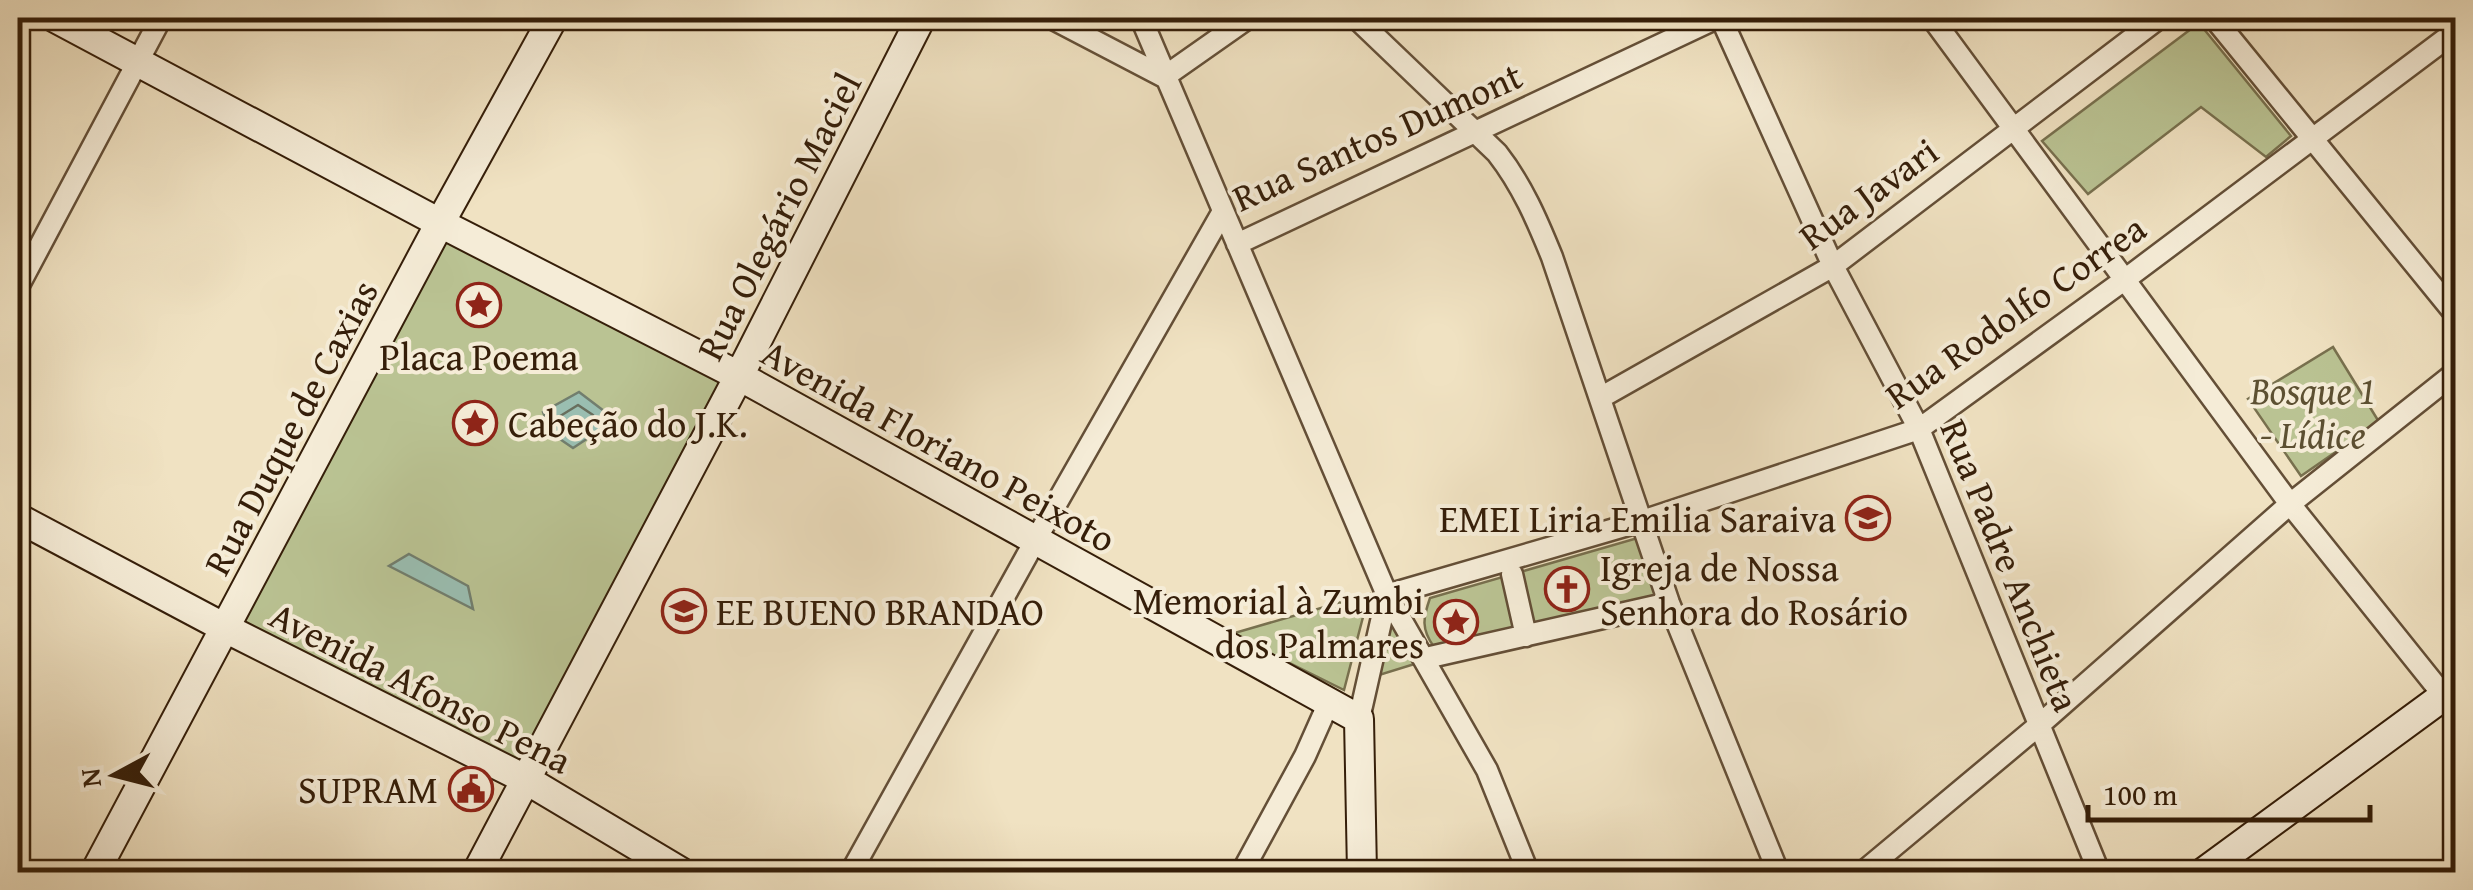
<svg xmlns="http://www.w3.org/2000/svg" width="2473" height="890" font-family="'Gentium Book Plus',serif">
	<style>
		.green { fill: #bac393; stroke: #78704e; stroke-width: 2.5 }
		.water { fill: #9abeb1; stroke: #727e6e; stroke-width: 2.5 }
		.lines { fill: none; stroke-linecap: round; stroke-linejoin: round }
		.shore { stroke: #686e5d; stroke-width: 2.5 }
		.street-casing { stroke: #644f37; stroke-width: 25 }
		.secondary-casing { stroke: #351e09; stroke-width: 32 }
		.street { stroke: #f5ecd7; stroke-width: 20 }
		.secondary { stroke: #f5ecd7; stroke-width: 28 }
		.labels { text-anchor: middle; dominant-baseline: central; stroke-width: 8; stroke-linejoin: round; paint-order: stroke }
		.street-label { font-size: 38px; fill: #351e09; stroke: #f5ecd7 }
		.poi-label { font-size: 38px; fill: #351e09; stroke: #f5ecd7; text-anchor: start }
		.park-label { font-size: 38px; font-style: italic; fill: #5d5032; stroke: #f5ecd7 }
	</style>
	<rect width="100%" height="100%" fill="#f0e2c2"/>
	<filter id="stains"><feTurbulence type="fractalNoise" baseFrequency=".002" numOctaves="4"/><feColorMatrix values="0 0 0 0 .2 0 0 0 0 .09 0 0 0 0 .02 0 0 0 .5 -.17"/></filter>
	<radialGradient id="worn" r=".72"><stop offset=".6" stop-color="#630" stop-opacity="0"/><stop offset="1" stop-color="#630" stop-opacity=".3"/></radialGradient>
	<!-- green -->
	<path class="green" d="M2199,23L2291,136L2266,157L2201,107L2088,194L2042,141Z
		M440,223L745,380L525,779L227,629Z
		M2333,347L2379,422L2301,476L2248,399Z
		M1641,537L1660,598L1434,647C1421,629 1423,618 1430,598Z
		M1369,594L1344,690L1231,634Z
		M1390,612L1421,662L1376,676Z"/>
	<!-- water -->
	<path class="water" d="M579,392L604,411L608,425L573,448L551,433L543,412Z
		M409,554L468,586L473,609L389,566Z"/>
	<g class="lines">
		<!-- shore -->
		<path class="shore" d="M578,405L593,415L595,420L572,435L560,427L557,418Z"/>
		<defs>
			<path id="street" d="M1051,18L1164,77L1248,18
				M1141,18L1387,595L1487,770L1528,872
				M1356,18L1497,153C1522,185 1537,220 1552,257L1669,603L1778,872
				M1721,18L1833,266L1919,429L2099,872
				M1932,18L2290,504L2456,711
				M2214,18L2456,315
				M1237,244L1717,18
				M18,287L161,18
				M1600,398L1833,266L2159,18
				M1512,574L1526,636
				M1387,595L1642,521L1919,429L2127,278L2456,31
				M1426,658L1669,603
				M1359,719L1387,595
				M851,872L1035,541L1222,213
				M1242,872L1305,756L1329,702
				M1863,872L2038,726L2290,504L2456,372"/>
			<path id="secondary" d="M55,18L440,223L739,376L1359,719L1362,872
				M18,518L227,629L525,779L681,872
				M95,872L440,223L553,18
				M477,872L739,376L921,18
				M2204,872L2456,687"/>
		</defs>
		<!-- street casing -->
		<use href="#street" class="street-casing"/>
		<!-- secondary casing -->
		<use href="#secondary" class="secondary-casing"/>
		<!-- street -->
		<use href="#street" class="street"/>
		<!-- secondary -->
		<use href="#secondary" class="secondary"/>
	</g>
	<!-- icons -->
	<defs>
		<symbol id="sight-ring" viewBox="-11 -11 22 22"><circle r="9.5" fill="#f5ecd7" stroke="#8f2418" stroke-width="1.5"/><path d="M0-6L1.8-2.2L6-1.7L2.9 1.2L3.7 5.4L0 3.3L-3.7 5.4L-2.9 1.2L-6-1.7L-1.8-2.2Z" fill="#8f2418"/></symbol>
		<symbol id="school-ring" viewBox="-11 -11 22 22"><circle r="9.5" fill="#f5ecd7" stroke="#8f2418" stroke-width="1.5"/><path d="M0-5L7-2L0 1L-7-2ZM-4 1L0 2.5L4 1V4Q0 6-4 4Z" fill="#8f2418"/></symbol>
		<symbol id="church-ring" viewBox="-11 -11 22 22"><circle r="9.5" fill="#f5ecd7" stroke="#8f2418" stroke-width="1.5"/><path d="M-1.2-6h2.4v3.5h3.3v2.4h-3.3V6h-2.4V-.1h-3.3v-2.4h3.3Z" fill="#8f2418"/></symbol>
		<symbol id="civic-ring" viewBox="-11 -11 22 22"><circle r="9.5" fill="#f5ecd7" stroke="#8f2418" stroke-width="1.5"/><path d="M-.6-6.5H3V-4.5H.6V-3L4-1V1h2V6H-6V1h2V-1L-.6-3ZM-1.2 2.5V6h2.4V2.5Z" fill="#8f2418"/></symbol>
	</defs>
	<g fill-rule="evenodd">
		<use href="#sight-ring" x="454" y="280" width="50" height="50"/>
		<use href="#sight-ring" x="450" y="398" width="50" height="50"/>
		<use href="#school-ring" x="1843" y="493" width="50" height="50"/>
		<use href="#church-ring" x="1542" y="564" width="50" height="50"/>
		<use href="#school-ring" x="659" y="586" width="50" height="50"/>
		<use href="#sight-ring" x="1431" y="597" width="50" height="50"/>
		<use href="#civic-ring" x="446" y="764" width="50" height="50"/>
	</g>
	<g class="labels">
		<!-- street labels -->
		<g class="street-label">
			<text transform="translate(1377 136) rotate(-24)">Rua Santos Dumont</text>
			<text transform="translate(1868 193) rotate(-36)">Rua Javari</text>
			<text transform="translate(778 216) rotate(-63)">Rua Olegário Maciel</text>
			<text transform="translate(2015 311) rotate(-35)">Rua Rodolfo Correa</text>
			<text transform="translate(290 427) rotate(-62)">Rua Duque de Caxias</text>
			<text transform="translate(939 445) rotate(29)">Avenida Floriano Peixoto</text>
			<text transform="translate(2011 565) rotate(68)">Rua Padre Anchieta</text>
			<text transform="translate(421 687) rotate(27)">Avenida Afonso Pena</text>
		</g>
		<!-- poi labels -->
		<g class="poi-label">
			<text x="479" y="356" text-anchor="middle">Placa Poema</text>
			<text x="508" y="423">Cabeção do J.K.</text>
			<text x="1836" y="518" text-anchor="end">EMEI Liria Emilia Saraiva</text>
			<text x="1600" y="567">Igreja de Nossa<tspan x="1600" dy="44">Senhora do Rosário</tspan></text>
			<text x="1424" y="600" text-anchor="end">Memorial à Zumbi<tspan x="1424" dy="44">dos Palmares</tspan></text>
			<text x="716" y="611">EE BUENO BRANDAO</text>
			<text x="438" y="789" text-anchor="end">SUPRAM</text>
		</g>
		<!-- park labels -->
		<g class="park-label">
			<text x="2313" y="390">Bosque 1<tspan x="2313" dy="44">- Lídice</tspan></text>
		</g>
	</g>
	<!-- margin -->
	<rect width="2473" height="890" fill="none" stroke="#f0e2c2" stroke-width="60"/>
	<rect x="20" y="20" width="2433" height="850" fill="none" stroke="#351e09" stroke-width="5"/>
	<rect x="30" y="30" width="2413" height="830" fill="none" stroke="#351e09" stroke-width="2.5"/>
	<!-- north arrow -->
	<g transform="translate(115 775) rotate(263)" stroke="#f5ecd7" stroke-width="8" paint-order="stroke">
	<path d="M0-8L18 38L0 25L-18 38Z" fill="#351e09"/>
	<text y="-15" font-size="28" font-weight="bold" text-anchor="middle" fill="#351e09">N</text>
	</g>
	<!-- scale -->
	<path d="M2088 805v15h282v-15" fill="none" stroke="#351e09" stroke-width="5"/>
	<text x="2103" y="805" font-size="30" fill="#351e09" stroke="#f5ecd7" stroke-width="8" paint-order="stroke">100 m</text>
	<rect width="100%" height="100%" filter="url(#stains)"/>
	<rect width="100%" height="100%" fill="url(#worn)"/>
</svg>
